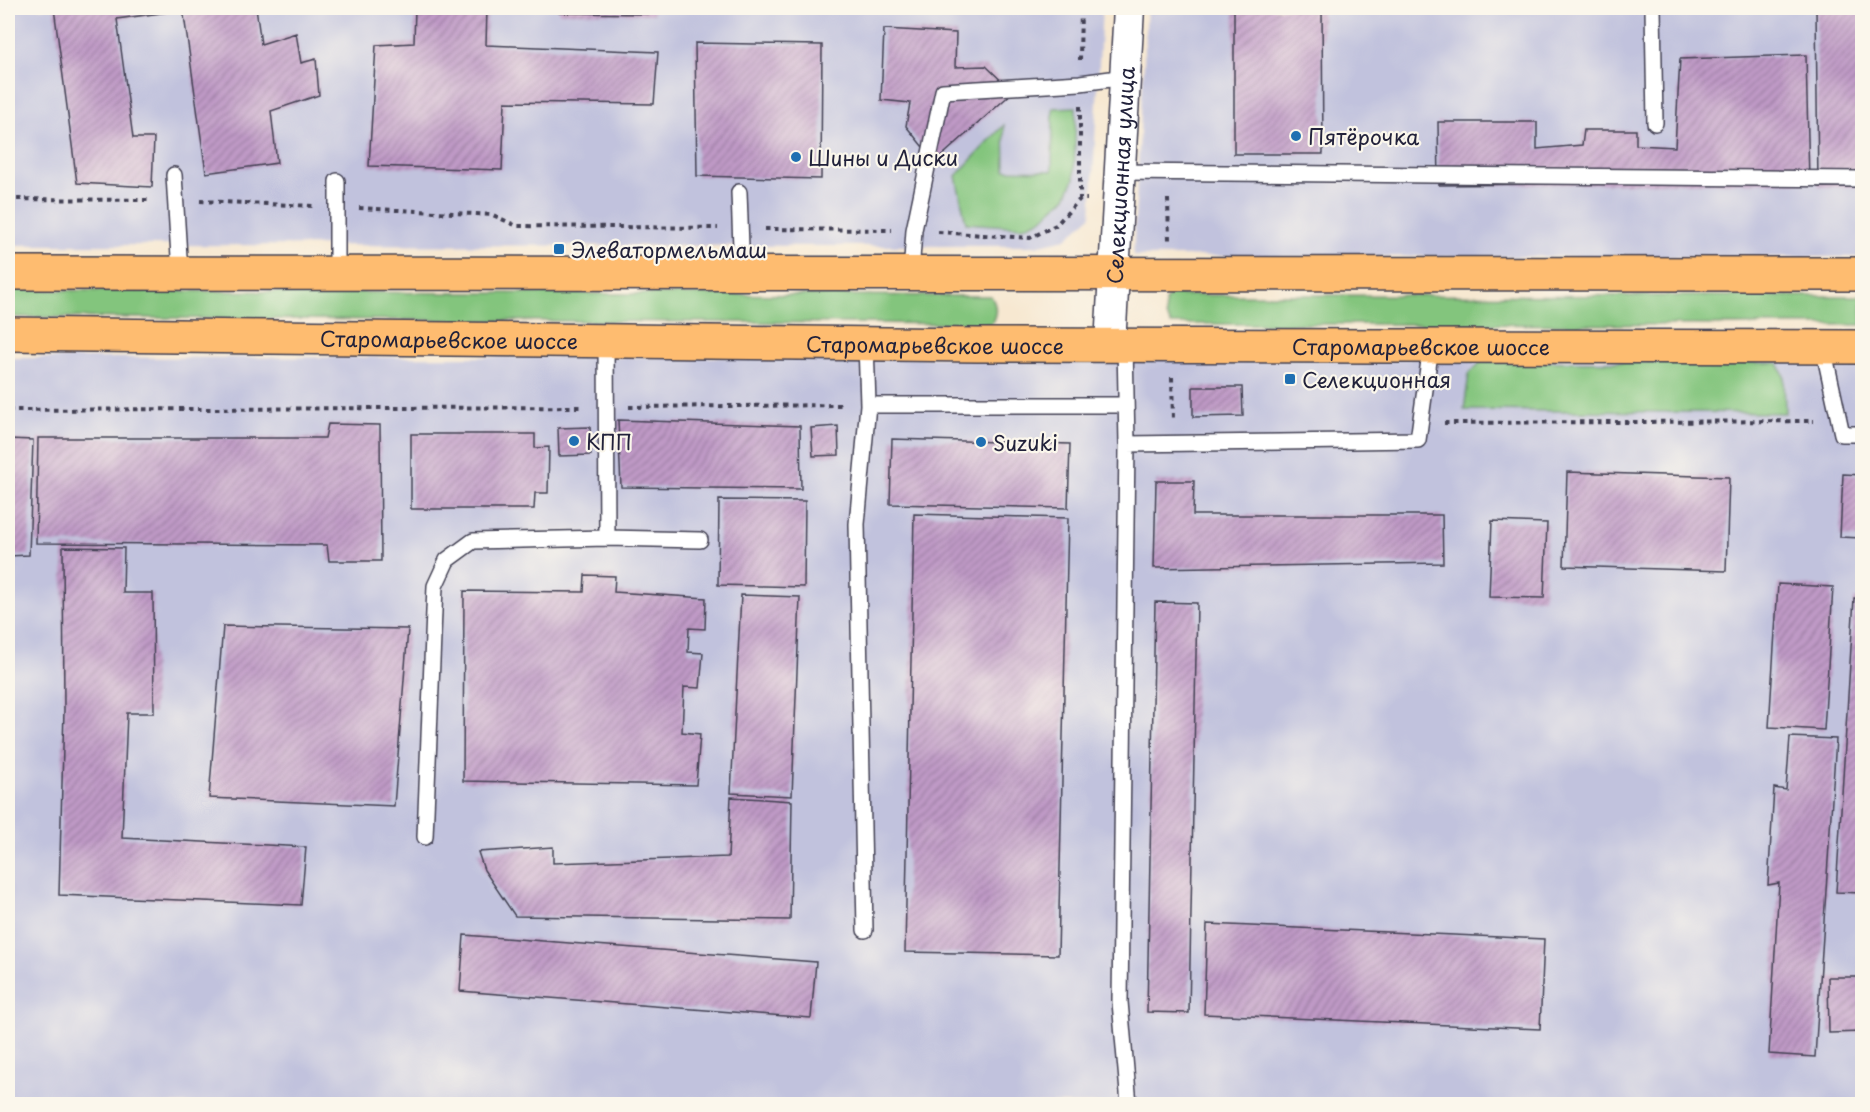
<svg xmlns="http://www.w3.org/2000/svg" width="1870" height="1112" font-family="'Playpen Sans',sans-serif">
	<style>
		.industrial { fill: #c1c2dd }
		.grass { fill: #83c57d; stroke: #52745c; stroke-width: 1.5 }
		.building { fill: url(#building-hatch) }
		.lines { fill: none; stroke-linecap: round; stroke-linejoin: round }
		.service-casing { stroke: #424052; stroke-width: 18 }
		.minor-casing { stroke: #424052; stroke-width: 33 }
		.primary-casing { stroke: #424052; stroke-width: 36 }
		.path { stroke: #424052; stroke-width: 4; stroke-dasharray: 4.5 4.5; stroke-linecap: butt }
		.service { stroke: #fff; stroke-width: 15 }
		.minor { stroke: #fff; stroke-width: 30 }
		.primary { stroke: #febc70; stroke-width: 33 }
		.poi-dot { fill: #1f6fb2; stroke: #fbf7ec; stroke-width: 2 }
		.labels { text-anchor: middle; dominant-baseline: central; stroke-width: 4.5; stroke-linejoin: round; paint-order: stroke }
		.poi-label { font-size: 21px; fill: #22223b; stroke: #fbf7ec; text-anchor: start }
		.street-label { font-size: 21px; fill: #22223b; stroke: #fbf7ec }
	</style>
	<defs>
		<pattern id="building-hatch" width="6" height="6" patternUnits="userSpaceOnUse" patternTransform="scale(1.5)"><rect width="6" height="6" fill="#bf9ac6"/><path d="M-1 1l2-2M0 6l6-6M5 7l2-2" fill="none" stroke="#9b7da2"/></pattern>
	</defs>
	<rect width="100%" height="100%" fill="#fbf7ec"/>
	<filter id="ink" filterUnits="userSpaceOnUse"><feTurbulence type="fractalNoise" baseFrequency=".0167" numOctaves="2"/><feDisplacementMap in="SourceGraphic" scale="12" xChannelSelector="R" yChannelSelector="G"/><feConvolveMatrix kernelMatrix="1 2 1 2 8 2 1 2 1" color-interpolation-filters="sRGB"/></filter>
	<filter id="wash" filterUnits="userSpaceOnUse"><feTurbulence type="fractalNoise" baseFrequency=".008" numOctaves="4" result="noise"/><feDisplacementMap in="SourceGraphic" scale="24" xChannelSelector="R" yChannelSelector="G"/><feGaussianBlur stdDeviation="1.35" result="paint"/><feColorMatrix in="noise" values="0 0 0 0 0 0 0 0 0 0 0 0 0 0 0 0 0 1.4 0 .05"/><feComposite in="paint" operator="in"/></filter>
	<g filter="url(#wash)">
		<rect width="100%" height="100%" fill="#f7e8d1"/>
		<!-- industrial -->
		<path class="industrial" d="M8,8H1102L1091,216L1066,239L1035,246L8,245Z
			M1147,8H1862V257L1133,256Z
			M598,357L1862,359V1104H8V358Z"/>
		<!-- grass -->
		<path class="grass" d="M1076,107L1074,179L1066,197L1040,220L1022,227L966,223L956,176L1004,125L1005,170L1052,171L1053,108Z
			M8,290L991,296C997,306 997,314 991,324L8,317Z
			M1171,295L1862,296V325L1171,324L1166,316L1165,301Z
			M1482,361L1778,363L1784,376L1785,413L1464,410L1469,374Z"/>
		<g id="blocks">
			<!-- building -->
			<path class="building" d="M54,8H175V11L117,19L133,138H154L152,187L77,183Z
				M183,8H256L261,44L296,33L301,63L316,59L319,95L271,111L277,163L206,173Z
				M415,8H487L486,45L658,52L654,104L505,102L502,170L369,166L376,45L414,43Z
				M559,8H653V14L559,13Z
				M1234,8H1322L1323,154H1234Z
				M1816,8H1862V187H1818Z
				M884,29L956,33L955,67L986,66L1013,92L935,162L906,126L910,103L881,100Z
				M695,43L822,45L821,179L697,176Z
				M1806,55L1809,182L1439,185L1438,122H1537V149L1582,145L1584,130H1636V145L1675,147L1680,59Z
				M1193,387H1242L1243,416L1193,417Z
				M618,420L800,426L801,489L621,487Z
				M328,424L380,425L381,561H329L327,545L36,543L38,438H325Z
				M838,426L839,455L813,456L811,428Z
				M590,427L591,455L559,456L558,428Z
				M411,434H535V448L549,447L548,493H535L534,509H411Z
				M8,439L33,440L29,555L8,556Z
				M892,439L1070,444L1068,508L890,504Z
				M1567,472L1729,477L1726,571L1564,566Z
				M1843,474L1862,475V538L1840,537Z
				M1156,481H1194L1193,515H1442L1443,563L1154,568Z
				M719,500L805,501L804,587L718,585Z
				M914,514L1068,518L1058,955L905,952Z
				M1492,521L1547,523L1544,598L1489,597Z
				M63,547L124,548L123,593H153L154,713H127L122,838L306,847L301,905L59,895L64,710Z
				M585,575L615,576L614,592L706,598L705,629L689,628L688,652L703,653L700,688L684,687L682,732L700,734L696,785L463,781L464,591L584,592Z
				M1778,584L1833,587L1824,730L1769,727Z
				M741,595L800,597L792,796L731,793Z
				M1854,598L1862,599V893L1836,892Z
				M1155,602L1197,603L1189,1013L1147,1012Z
				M223,626L408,629L394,806L209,798Z
				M1790,737L1836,739L1815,1057L1769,1054L1779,883L1768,885L1774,788L1786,790Z
				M731,797L792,801L790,920L515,916L484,870L478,852L553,847V863L728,857Z
				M1207,924L1544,939L1540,1029L1204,1014Z
				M464,935L816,962L811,1018L460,991Z
				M1828,977H1862V1032L1829,1033Z"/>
		</g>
	</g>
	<g filter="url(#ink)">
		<use href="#blocks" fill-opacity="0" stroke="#424052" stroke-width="1.5"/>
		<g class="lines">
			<defs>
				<path id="service" d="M1653,8L1655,123
					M1120,172L1862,179
					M174,175L180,273
					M337,181V273
					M739,192L742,275
					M911,275L914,230L943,91L1080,83L1126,77
					M866,343L868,405H1126
					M1125,345L1127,444L1418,440L1431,346
					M1823,347L1842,434H1862
					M1127,444L1120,1002L1129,1104
					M607,538L700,540
					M425,837L435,586L447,560L473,541L607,538L606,340
					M865,930L857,524L868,405"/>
				<g id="minor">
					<path id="s1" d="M1110,345L1129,8"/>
				</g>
				<g id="primary">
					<path d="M8,273L1862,274"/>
					<path id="s2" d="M8,334L978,345L1862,347"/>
				</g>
			</defs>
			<!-- service casing -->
			<use href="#service" class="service-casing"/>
			<!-- minor casing -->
			<use href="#minor" class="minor-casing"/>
			<!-- primary casing -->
			<use href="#primary" class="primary-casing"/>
			<!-- path -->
			<path class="path" d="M1080,60L1081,8
				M1080,106V199
				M8,199L151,200
				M1168,199L1169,240
				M200,201L313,206
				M359,208L493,215L517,226L718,228
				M765,229L892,230
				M938,232L1030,238L1056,225L1080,199H1087
				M1172,377L1173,420
				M629,407L844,405
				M8,410L583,407
				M1444,423L1814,421"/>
			<!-- service -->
			<use href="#service" class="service"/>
			<!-- minor -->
			<use href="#minor" class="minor"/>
			<!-- primary -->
			<use href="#primary" class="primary"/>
		</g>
	</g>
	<!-- markers -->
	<g class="poi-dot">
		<circle cx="1296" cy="136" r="6"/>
		<circle cx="796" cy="157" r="6"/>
		<rect x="553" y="243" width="12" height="12" rx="3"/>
		<rect x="1284" y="373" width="12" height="12" rx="3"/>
		<circle cx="574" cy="441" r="6"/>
		<circle cx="981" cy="442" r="6"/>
	</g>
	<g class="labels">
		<!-- poi labels -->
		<g class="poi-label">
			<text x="1308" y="136">Пятёрочка</text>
			<text x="808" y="157">Шины и Диски</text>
			<text x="571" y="249">Элеватормельмаш</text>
			<text x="1302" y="379">Селекционная</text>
			<text x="586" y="441">КПП</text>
			<text x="993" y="442">Suzuki</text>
		</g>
		<!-- street labels -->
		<g class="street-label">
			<text stroke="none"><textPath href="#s1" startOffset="170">Селекционная улица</textPath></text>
			<text stroke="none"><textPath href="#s2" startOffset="441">Старомарьевское шоссе</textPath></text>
			<text stroke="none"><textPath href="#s2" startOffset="927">Старомарьевское шоссе</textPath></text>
			<text stroke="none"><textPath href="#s2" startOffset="1413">Старомарьевское шоссе</textPath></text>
		</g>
	</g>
	<!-- margin -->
	<rect width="1870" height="1112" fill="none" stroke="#fbf7ec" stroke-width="30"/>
</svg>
